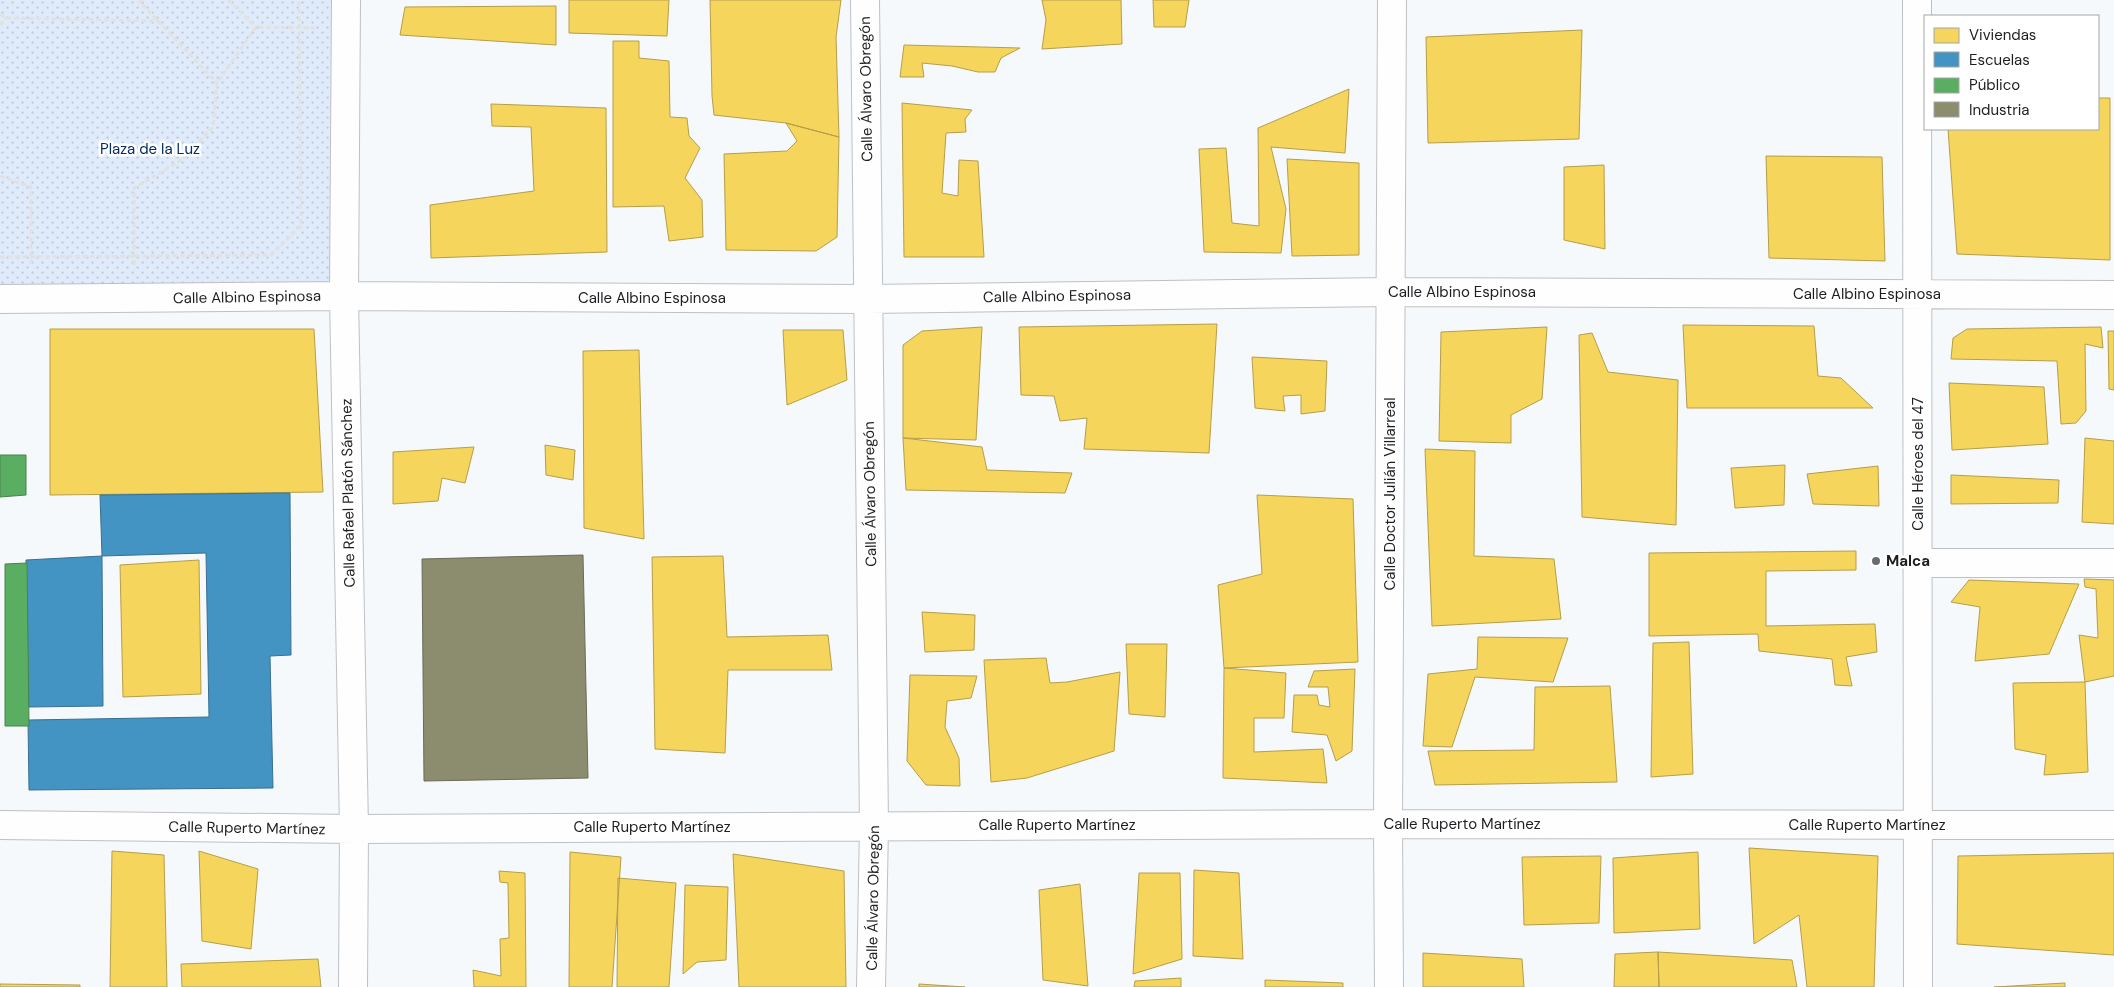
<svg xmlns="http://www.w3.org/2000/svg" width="2114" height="987" font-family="'DM Sans',sans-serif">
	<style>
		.park { fill: url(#park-dots) }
		.homes { fill: #f6d55c; stroke: #b59e4a }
		.schools { fill: #4393c3; stroke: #387092 }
		.public { fill: #5aae61; stroke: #48834e }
		.industry { fill: #8c8c6e; stroke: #6b6b57 }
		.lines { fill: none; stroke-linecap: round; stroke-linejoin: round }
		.minor-casing { stroke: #bec0c3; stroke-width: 30 }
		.path { stroke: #e1e1e2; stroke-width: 3; stroke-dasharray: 5 2.5; stroke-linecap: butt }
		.minor { stroke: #fefeff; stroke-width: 28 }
		.poi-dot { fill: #696b6e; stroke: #fff; stroke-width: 2 }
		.labels { text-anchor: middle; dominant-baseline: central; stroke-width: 5; stroke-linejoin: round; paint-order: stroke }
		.street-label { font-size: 15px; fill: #1d1e21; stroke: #fff }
		.park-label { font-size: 15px; fill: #062d60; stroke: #fff }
		.poi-label { font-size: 15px; font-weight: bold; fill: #1d1e21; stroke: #fff; text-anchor: start }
	</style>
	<defs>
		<pattern id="park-dots" width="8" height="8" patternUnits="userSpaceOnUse" patternTransform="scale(1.25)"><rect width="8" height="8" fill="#dfebfa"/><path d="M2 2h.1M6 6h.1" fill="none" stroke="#bfc9d6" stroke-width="1.8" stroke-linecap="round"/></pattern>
	</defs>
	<rect width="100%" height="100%" fill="#f6f9fc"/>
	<!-- park -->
	<path class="park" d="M0,0H346L344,296L0,299Z"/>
	<!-- homes -->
	<path class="homes" d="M569,0H669L667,36L569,33Z
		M710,0H841L836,37L839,137L786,123L714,115L712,96Z
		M1042,0H1121L1122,44L1042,49L1046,20Z
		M1153,0H1189L1185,27H1154Z
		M556,6V45L400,35L405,7Z
		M1582,30L1579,139L1428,143L1426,37Z
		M613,41H639V58L669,61L670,117L687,118L689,136L700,148L685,178L702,200L703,237L669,241L664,206L613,207Z
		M904,45L1020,48L1001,58L995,72H978L952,66L922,63L924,77H900Z
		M1349,89L1345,153L1271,147L1286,209L1281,253L1204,252L1199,149L1226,148L1232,223L1259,226L1258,128Z
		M2098,98H2110V260L1957,254L1948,129H2098Z
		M902,103L972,110L965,119L966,132L946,133L942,193L958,196L959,160L978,161L984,257H904Z
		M491,104L606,108L607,252L431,258L430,205L534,191L531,127L492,126Z
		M786,123L839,137L837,237L816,251L726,250L724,154L787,151L797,141Z
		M1766,156L1882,157L1885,261L1769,258Z
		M1287,159L1359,163V255L1292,256Z
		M1604,165L1605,249L1564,240V167Z
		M1217,324L1209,453L1084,449L1087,418L1060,421L1054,396L1021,395L1019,327Z
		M1683,325L1814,326L1818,376L1841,378L1873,408H1687Z
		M982,327L976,440L903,438V345L922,331Z
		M1547,327L1542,399L1511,415V443L1439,441L1441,332Z
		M2101,327L2103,348L2085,344L2086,411L2076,423L2061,424L2057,361L1951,359L1953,338L1967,329Z
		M50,329H314L323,492L50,495Z
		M783,330H843L847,380L787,405Z
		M2108,331H2114V390L2109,389Z
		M1592,333L1608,372L1678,380L1676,525L1582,517L1579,335Z
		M639,350L644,539L584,528L583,351Z
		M1252,357L1327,361L1325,411L1301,414V395L1283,396L1285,411L1255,408Z
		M1949,383L2044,387L2048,444L1952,450Z
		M903,438L982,447L987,470L1072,473L1065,493L906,490Z
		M2085,438L2114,441V524L2082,522Z
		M545,445L575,450L573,480L546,475Z
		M474,447L465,483L442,478L438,501L393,504V452Z
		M1425,449L1475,451L1474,556L1554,559L1561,619L1432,626Z
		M1785,465L1784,505L1735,508L1731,468Z
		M1878,466L1879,506L1813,504L1807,474Z
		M1951,475L2059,480L2058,503L1951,504Z
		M1257,495L1353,499L1358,662L1224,668L1218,585L1262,574Z
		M1856,551V570L1766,571V626L1875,624L1877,652L1846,657L1852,686L1835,685L1832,659L1759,651L1758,634L1649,636V553Z
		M723,556L727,637L828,635L832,670H728L725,753L655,749L652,557Z
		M199,560L201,694L123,697L120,565Z
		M2084,579L2114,580V676L2085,682L2079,635L2098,638L2096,589L2085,587Z
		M1969,580L2079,584L2049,654L1975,661L1980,607L1951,602Z
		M922,612L975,615L974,650L925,652Z
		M1478,637L1568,638L1553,682L1475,677L1452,747L1423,746L1428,674L1477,669Z
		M1689,642L1693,774L1651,777L1653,643Z
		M1126,644H1167L1165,717L1129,714Z
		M1046,658L1050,683L1067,682L1120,672L1114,751L1027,778L991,782L984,660Z
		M1224,668L1286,673L1284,718H1254V752L1323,749L1327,783L1223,778Z
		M1355,669L1352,751L1336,761L1327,735L1292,732L1294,695H1317L1319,705L1330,707L1328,687H1308L1314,671Z
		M910,675L977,676L971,698L947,701L945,727L959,758L960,786L926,785L907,761Z
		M2085,682L2088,772L2044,775L2046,755L2015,749L2013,683Z
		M1610,686L1617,782L1435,785L1428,751L1534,750L1535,687Z
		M1749,848L1878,856L1874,987H1807L1799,915L1754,944Z
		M112,851L164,855L167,987H110Z
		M199,851L258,869L251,949L202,941Z
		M570,852L621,857L612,987H569Z
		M1698,852L1700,929L1614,933L1613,858Z
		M2114,853V955L1957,944L1958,856Z
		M733,854L844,871L846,987H739Z
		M1601,856L1599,923L1524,925L1522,857Z
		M1194,870L1239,873L1243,959L1193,956Z
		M499,871L525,873L526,987H474L473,970L501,976L500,939L509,938L508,883L500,882Z
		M1139,873H1180L1182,959L1133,974Z
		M618,878L676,883L669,987H617Z
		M1080,884L1088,986L1043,980L1039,890Z
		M685,885L728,887L726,960L697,962L683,974Z
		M1658,952L1659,987H1614L1615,954Z
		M1658,952L1792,960L1797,987H1659Z
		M1423,953L1522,959L1524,987H1423Z
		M318,959L321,987H182L181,964Z
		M1181,978V987H1134L1135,981Z
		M1265,980L1343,983V987H1265Z
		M2065,983V987H1994Z
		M0,984L80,985V987H0Z
		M919,984L965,987H919Z"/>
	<!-- schools -->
	<path class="schools" d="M290,493L291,655L270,656L273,788L29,790L28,720L209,717L206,553L102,556L100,495Z
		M102,556L103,706L28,707L26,560Z"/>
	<!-- public -->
	<path class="public" d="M0,455H26V495L0,497Z
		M27,563L29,726H5V564Z"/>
	<!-- industry -->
	<path class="industry" d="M583,555L588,778L424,781L422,559Z"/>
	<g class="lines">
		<defs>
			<path id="minor" d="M346,0L344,296L354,829L353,987
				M865,0L874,826L871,987
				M1917,0L1918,987
				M0,299L344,296L868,299L1390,292L2114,295
				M1918,563H2114
				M0,825L354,829L1388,824L2114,825
				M1389,987L1388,824L1392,0"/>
		</defs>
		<!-- minor casing -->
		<use href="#minor" class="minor-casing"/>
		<!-- path -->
		<path class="path" d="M143,0L140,2L217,83
			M228,0L256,27
			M0,14L6,18L159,21
			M0,25L6,18
			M0,176L31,187V266
			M0,257L271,255L301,226L299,0
			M134,265V188L183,159L213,127L217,83L256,27L314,28"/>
		<!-- minor -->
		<use href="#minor" class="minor"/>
	</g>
	<!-- markers -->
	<circle class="poi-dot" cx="1876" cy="561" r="5"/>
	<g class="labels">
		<!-- street labels -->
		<g class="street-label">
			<text transform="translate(866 89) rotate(-91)">Calle Álvaro Obregón</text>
			<text x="1462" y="292">Calle Albino Espinosa</text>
			<text x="1867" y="294">Calle Albino Espinosa</text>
			<text transform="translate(1057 296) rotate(-1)">Calle Albino Espinosa</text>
			<text transform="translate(247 297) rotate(-1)">Calle Albino Espinosa</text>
			<text x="652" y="298">Calle Albino Espinosa</text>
			<text transform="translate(1918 464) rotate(-90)">Calle Héroes del 47</text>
			<text transform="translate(348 493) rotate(-91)">Calle Rafael Platón Sánchez</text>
			<text transform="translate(870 494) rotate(-91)">Calle Álvaro Obregón</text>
			<text transform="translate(1390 494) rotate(-90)">Calle Doctor Julián Villarreal</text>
			<text x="1462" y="824">Calle Ruperto Martínez</text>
			<text x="1057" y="825">Calle Ruperto Martínez</text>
			<text x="1867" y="825">Calle Ruperto Martínez</text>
			<text x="652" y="827">Calle Ruperto Martínez</text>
			<text transform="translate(247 828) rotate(1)">Calle Ruperto Martínez</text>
			<text transform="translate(873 898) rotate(-89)">Calle Álvaro Obregón</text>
		</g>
		<!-- park labels -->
		<g class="park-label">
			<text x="150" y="149">Plaza de la Luz</text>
		</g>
		<!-- poi labels -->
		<g class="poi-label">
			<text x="1886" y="561">Malca</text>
		</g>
	</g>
	<!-- legend -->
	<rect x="1924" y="15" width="175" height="115" fill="#ffffff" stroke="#a5a5a6"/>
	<rect x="1934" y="28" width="25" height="15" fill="#f6d55c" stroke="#a5a5a6"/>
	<text x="1969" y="40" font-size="15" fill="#1d1e21">Viviendas</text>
	<rect x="1934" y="52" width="25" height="15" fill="#4393c3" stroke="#a5a5a6"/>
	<text x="1969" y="65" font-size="15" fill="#1d1e21">Escuelas</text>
	<rect x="1934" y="78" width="25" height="15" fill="#5aae61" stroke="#a5a5a6"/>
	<text x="1969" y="90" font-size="15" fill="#1d1e21">Público</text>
	<rect x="1934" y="102" width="25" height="15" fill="#8c8c6e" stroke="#a5a5a6"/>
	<text x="1969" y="115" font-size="15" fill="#1d1e21">Industria</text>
</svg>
